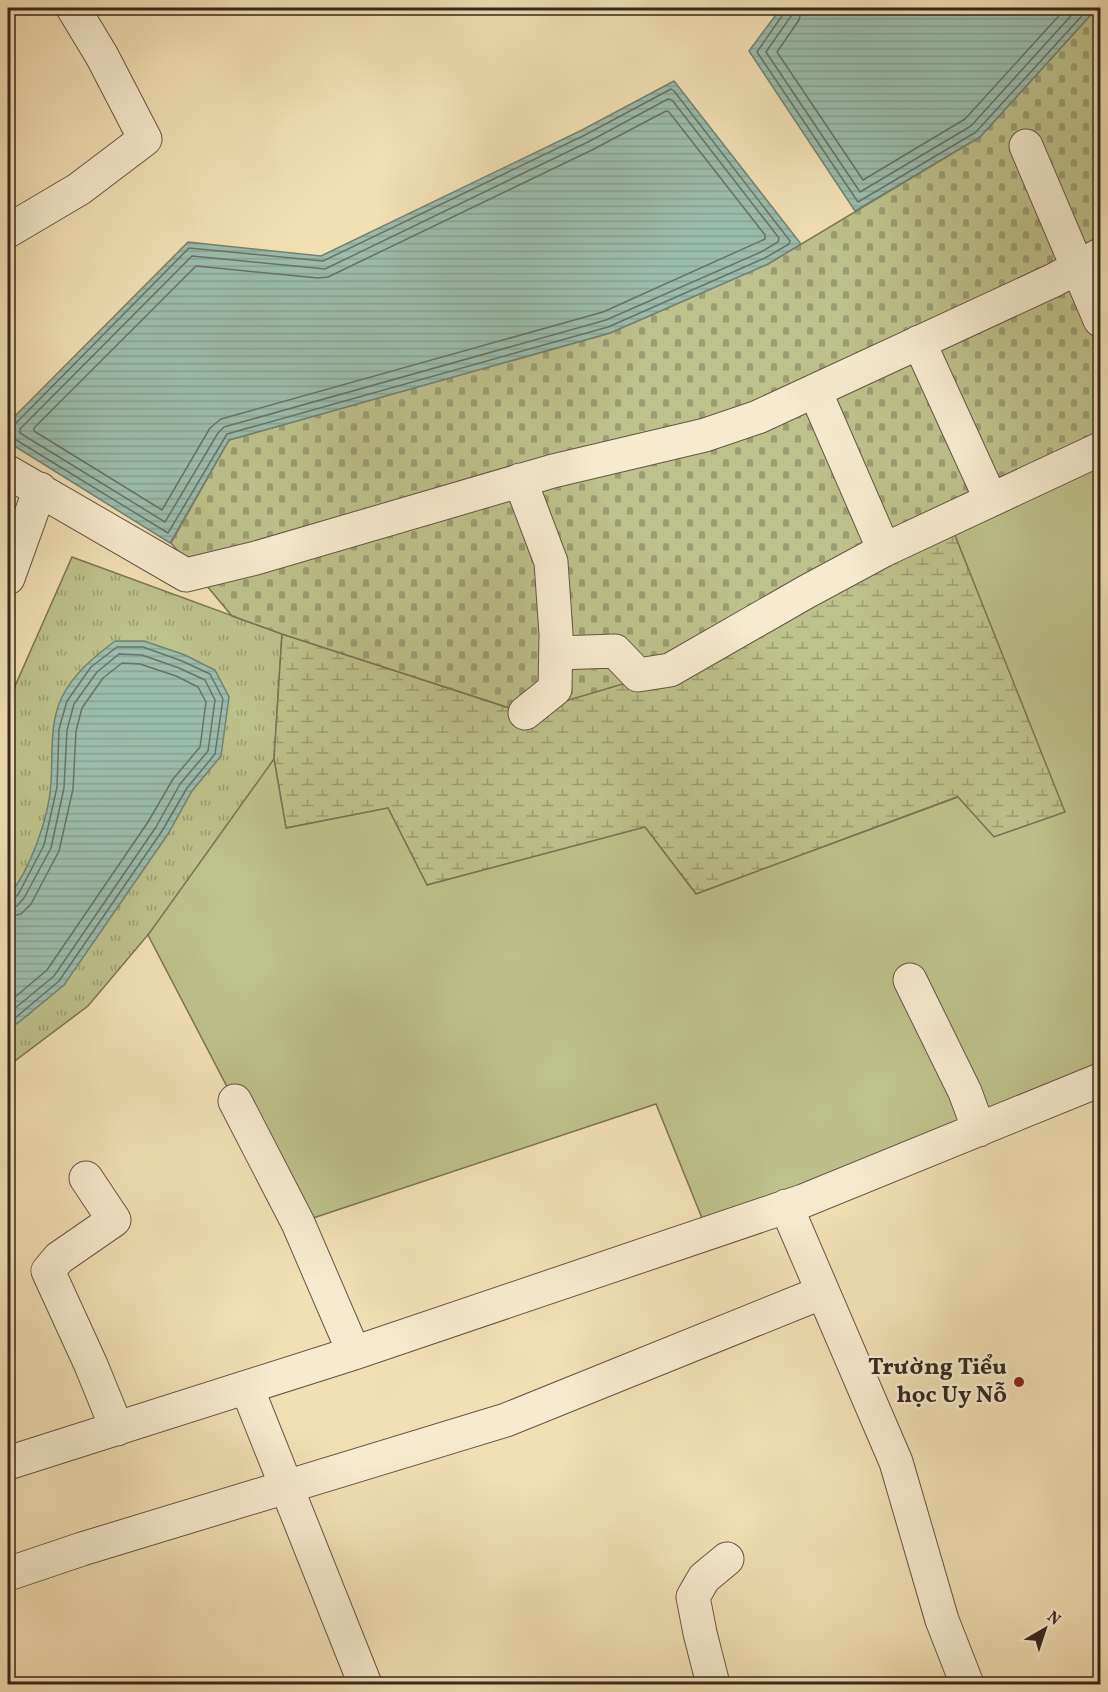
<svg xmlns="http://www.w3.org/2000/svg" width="1108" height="1692" font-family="Vollkorn,serif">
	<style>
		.grass { fill: url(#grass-tufts); stroke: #7a7454; stroke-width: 1.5 }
		.wetland { fill: url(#wetland-marsh); stroke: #7a7454; stroke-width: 1.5 }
		.cemetery { fill: url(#cemetery-stones); stroke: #7a7454; stroke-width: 1.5 }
		.garden { fill: #bdc18b; stroke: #7a7454; stroke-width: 1.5 }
		.water { fill: url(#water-rules); stroke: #738173; stroke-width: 1.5 }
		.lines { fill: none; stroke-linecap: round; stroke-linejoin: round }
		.shore { stroke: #687265; stroke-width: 1.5 }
		.minor-casing { stroke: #655543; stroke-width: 35 }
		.minor { stroke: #f6ebce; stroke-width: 33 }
		.poi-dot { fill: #8f2418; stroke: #f6ebce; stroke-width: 2 }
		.labels { text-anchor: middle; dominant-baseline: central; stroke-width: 5; stroke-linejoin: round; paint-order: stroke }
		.poi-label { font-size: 24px; font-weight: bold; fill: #36271d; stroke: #f6ebce; text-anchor: end }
	</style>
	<defs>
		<pattern id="grass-tufts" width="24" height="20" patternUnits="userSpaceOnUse" patternTransform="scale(1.5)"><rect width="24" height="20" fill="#bdc18b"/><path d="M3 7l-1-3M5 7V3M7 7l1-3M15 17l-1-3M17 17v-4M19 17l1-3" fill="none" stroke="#9a9d71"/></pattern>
		<pattern id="wetland-marsh" width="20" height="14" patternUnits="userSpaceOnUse" patternTransform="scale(1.5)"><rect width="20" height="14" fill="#bdc18b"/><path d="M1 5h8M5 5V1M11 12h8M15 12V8" fill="none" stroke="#9a9d71"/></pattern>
		<pattern id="cemetery-stones" width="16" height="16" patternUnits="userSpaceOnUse" patternTransform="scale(1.5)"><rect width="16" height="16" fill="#bdc18b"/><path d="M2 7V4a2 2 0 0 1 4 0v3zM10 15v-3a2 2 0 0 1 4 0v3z" fill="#9a9d71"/></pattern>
		<pattern id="water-rules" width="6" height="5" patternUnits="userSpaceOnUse" patternTransform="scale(1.5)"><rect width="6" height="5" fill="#9bbdad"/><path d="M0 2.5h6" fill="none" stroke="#86a294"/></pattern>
	</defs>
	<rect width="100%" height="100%" fill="#f1e0b4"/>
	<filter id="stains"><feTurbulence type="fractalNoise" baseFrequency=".00333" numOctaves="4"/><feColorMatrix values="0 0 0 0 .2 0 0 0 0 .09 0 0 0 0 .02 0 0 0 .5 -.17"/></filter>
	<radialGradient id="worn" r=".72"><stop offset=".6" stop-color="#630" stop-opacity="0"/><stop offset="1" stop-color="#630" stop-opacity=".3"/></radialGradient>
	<!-- grass -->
	<path class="grass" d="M72,557L282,634L274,759L195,879L88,1006L16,1060L8,1063V702Z"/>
	<!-- wetland -->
	<path class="wetland" d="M949,520L1066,812L994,837L957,797L696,894L645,827L427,885L388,808L286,828L274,759L282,634L525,713Z"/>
	<!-- cemetery -->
	<path class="cemetery" d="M1097,8H1100V255L1079,267L1100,320V449L670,670L525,713L282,634L232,616L171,543L229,440L610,333L768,264L980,137Z"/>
	<!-- garden -->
	<path class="garden" d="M1100,449V1079L708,1233L656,1104L298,1223L148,935L274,759L286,828L388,808L427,885L645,827L696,894L958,797L994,837L1065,812L949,520Z"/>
	<!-- water -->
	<path class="water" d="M781,8H1097L980,137L855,211L749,51Z
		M674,81L801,244L768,264L610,333L229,440L170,543L8,442V423L188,242L321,256L582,130Z
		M115,641H144L185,655L215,670L229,697L221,756L192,791L168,834L64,985L18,1023L8,1029V897C30,870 49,818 51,783C53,755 49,723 62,697C74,673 94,657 115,641Z"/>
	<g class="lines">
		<!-- shore -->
		<path class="shore" d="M785,8L784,13L757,52L858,202L976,132L1089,8
			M793,8L791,16L766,52L860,192L971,126L1078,8
			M802,8L799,20L777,52L863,180L965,119L1066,8
			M668,99L672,100L779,238L778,242L761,252L606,320L224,427L218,433L165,522L20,433V429L192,256L325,269L588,142Z
			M666,111L669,112L765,235V239L603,312L221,419L210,428L162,510L34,431V428L196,266L318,278L328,277L592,150Z
			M8,427L14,425L189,248L323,261L585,135L671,89L674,91L790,241L789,244L765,258L608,327L227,434L168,533L13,438L8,437
			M8,900H13L19,893L44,845L57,787L59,729L67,701L91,667L117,647H143L182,661L210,674L223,699L215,754L187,788L162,831L59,981L15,1018L8,1022
			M8,908L17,906L24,898L51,848L64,788L67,730L74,704L97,672L119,654L142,655L179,668L205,680L215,700L208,751L180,784L156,827L54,976L8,1014
			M8,917L21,914L31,904L59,851L73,789L76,731L82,708L103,678L122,663L140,664L176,676L198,687L206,702L200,747L173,779L148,822L47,970L8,1003"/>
		<defs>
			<path id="minor" d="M1026,146L1100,320
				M8,231L79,189L145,139L102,56L73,8
				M919,342L991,500
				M815,391L884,550
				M8,472L186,575L256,558L553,471L705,435L758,417L1054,280L1100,255
				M520,480L551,562L556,634L555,689L525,713
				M8,578L40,489
				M556,653L615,651L638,675L670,670L806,592L884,550L1100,449
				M910,980L965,1092L979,1130
				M235,1101L298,1223L354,1353
				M86,1178L114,1220L59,1258L48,1271L91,1365L117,1429
				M786,1206L896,1462L942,1620L967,1684
				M247,1388L365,1684
				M8,1463L354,1353L803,1201L1100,1080
				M8,1574L82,1549L506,1420L823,1292
				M713,1684L700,1633L693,1597L704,1578L727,1559"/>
		</defs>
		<!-- minor casing -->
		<use href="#minor" class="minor-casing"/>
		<!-- minor -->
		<use href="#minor" class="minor"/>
	</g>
	<!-- markers -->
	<circle class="poi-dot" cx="1019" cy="1382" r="6"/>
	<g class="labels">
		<!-- poi labels -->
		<g class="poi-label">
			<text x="1007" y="1368">Trường Tiểu<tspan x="1007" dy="28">học Uy Nỗ</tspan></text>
		</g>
	</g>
	<!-- margin -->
	<rect width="1108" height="1692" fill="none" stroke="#f1e0b4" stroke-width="30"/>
	<rect x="9" y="9" width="1090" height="1674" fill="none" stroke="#36271d" stroke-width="3"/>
	<rect x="15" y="15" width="1078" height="1662" fill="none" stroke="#36271d" stroke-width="1.5"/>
	<!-- north arrow -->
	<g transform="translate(1045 1629) rotate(39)" stroke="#f6ebce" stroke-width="4.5" paint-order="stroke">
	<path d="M0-4.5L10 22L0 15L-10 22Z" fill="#36271d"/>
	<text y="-9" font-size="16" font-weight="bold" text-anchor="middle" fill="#36271d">N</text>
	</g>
	<rect width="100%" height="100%" filter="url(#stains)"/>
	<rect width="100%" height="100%" fill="url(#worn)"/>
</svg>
